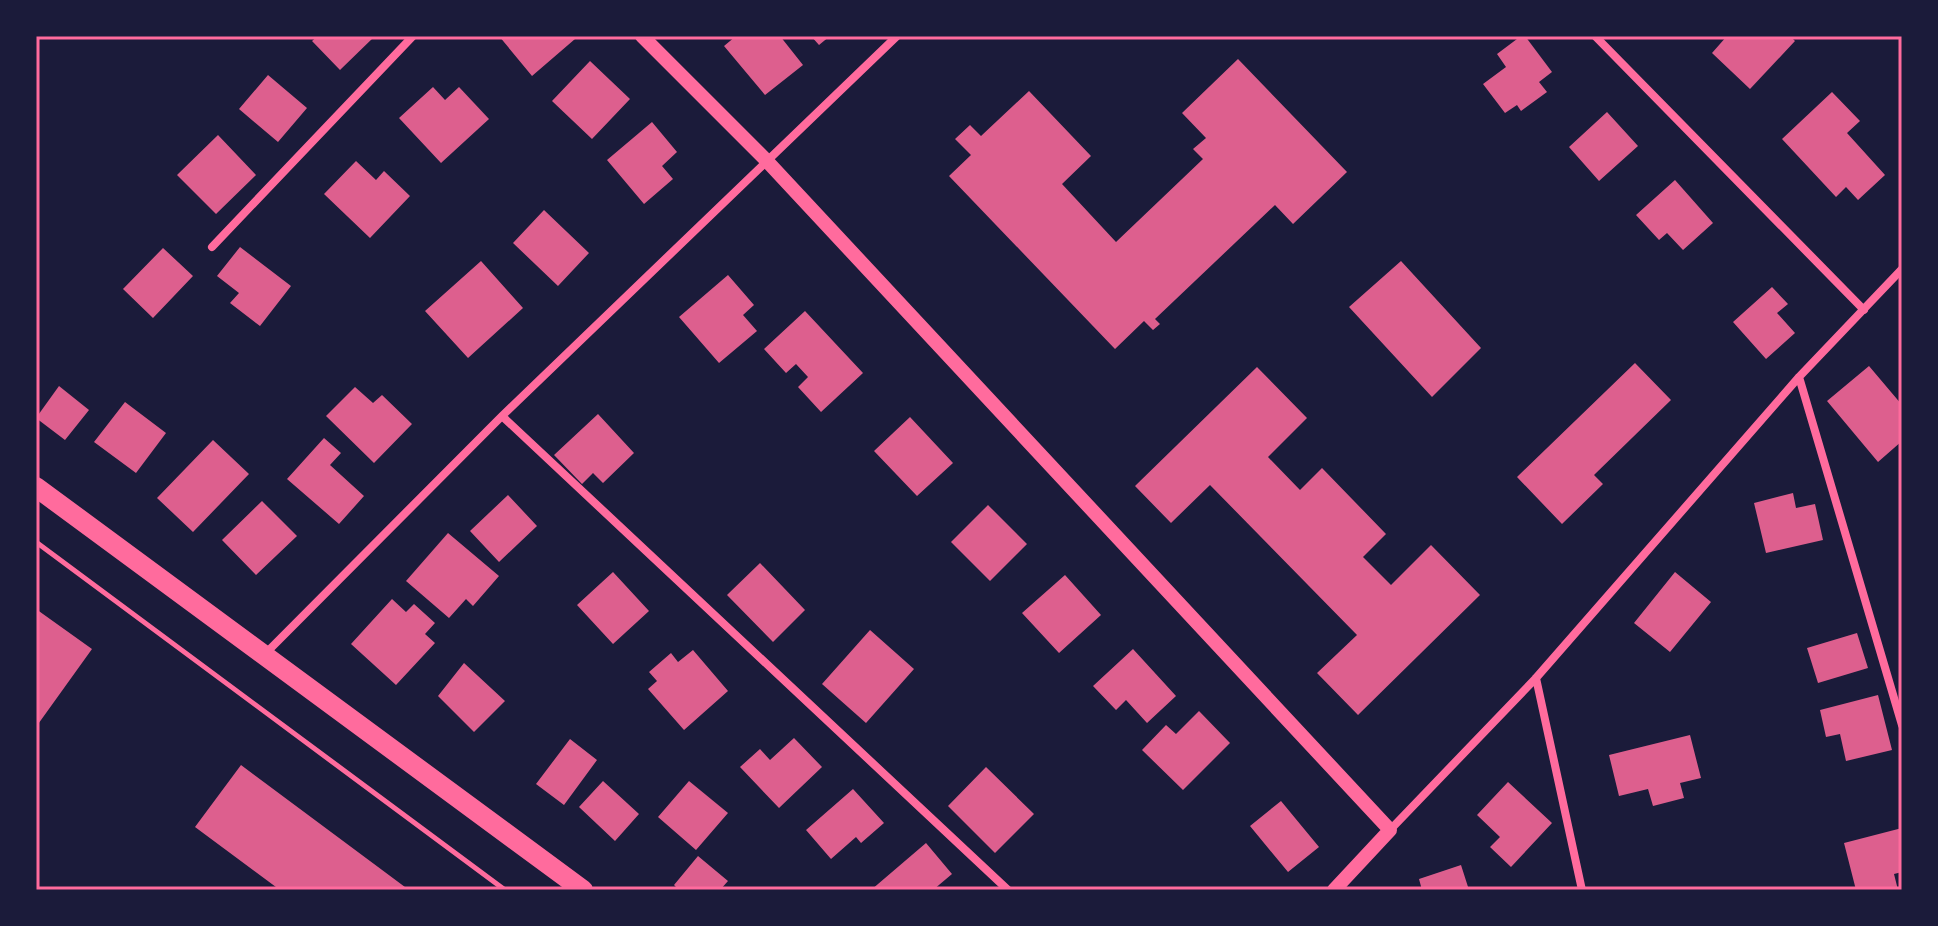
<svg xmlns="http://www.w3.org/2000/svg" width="1938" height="926" font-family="Spectral,serif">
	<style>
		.building { fill: #dd5f8e }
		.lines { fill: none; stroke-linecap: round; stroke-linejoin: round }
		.path { stroke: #ff6b9d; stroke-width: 5 }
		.minor { stroke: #ff6b9d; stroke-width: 8 }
		.tertiary { stroke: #ff6b9d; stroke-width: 14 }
		.primary { stroke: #ff6b9d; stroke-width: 20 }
		.neatline { fill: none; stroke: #ff6b9d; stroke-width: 3 }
	</style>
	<rect width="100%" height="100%" fill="#1b1b3a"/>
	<!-- building -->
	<path class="building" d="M318,36H375L340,70L312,41Z
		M499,36H572L575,39L532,76Z
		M736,36H780L803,65L765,95L724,46Z
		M811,36H830L819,45Z
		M1521,36H1525L1552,72L1539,82L1547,92L1521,111L1517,105L1505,113L1483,84L1506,67L1497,54Z
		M1727,36H1790L1795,41L1750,89L1712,53Z
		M1238,59L1347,172L1293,224L1275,205L1155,319L1160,324L1153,330L1144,321L1115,349L949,176L971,155L955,139L970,125L981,136L1029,91L1091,156L1062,184L1116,242L1203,159L1193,149L1206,138L1182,113Z
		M590,61L630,99L592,139L552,101Z
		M268,75L307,108L278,142L239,109Z
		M433,87L445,100L459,87L489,119L441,163L399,118Z
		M1832,92L1860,121L1847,133L1885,175L1858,200L1846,187L1836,197L1782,139Z
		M1607,112L1638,146L1599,181L1569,147Z
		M652,122L677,152L662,166L673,179L644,204L607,160Z
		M218,135L256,175L216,214L177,175Z
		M356,161L376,180L384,171L410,196L370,238L324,194Z
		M1675,180L1713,223L1683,250L1667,233L1659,240L1636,215Z
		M544,210L589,253L558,286L513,243Z
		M240,247L291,286L260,326L230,303L239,293L217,276Z
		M163,248L193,276L153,318L123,289Z
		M481,261L523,308L468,358L425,311Z
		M1401,261L1481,348L1432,397L1349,307Z
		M728,275L754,305L743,315L757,331L719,363L679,317Z
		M1772,287L1788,304L1777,313L1795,333L1766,359L1733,322Z
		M805,311L863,373L821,412L798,387L808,377L796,364L786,373L764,349Z
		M1635,363L1671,400L1594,475L1603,484L1562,524L1517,477Z
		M1869,366L1902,405V441L1878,462L1827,401Z
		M1257,367L1307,418L1268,457L1300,490L1322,468L1386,534L1363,557L1391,585L1431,545L1480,595L1358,715L1317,673L1357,635L1210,485L1171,523L1135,486Z
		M59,386L89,410L65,440L36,418Z
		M355,387L373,403L382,395L412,424L374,463L326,416Z
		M125,402L166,433L136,473L94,442Z
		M598,414L634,453L603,483L593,473L582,484L554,455Z
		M910,417L953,463L917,496L874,451Z
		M324,438L341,453L330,465L364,496L339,524L287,479Z
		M213,440L249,474L193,532L157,498Z
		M1793,493L1796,508L1815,504L1823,540L1766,553L1754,503Z
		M508,495L537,526L499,562L470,531Z
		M262,501L297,536L256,575L222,540Z
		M988,505L1027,544L990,581L951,542Z
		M448,533L499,576L473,606L466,599L449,618L406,581Z
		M760,563L805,610L773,642L727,595Z
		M613,572L649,611L613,644L577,605Z
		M1675,572L1711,602L1670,652L1634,623Z
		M1065,575L1101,615L1059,653L1022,613Z
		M392,599L406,612L414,604L435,623L425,634L435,643L396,685L351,644Z
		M36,609L92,649L36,727Z
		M870,630L914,669L866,723L822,684Z
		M1857,633L1868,668L1818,683L1807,648Z
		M1133,649L1176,696L1147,723L1126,700L1116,710L1093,686Z
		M693,650L728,691L684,730L648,689L657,681L649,672L671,653L678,662Z
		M464,663L505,701L474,732L438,696Z
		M1878,695L1892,750L1846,761L1840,734L1826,737L1820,710Z
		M1199,711L1230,743L1183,790L1142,750L1166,725L1176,734Z
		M1690,735L1701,778L1680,783L1684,798L1653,806L1648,789L1619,796L1609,755Z
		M794,738L822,767L779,808L740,767L760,749L770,760Z
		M570,739L597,760L564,805L536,784Z
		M241,765L409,890H280L195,827Z
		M986,767L1034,814L995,853L948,806Z
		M603,781L639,814L615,841L579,807Z
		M689,781L728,813L696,850L658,817Z
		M1508,782L1552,823L1511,867L1490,847L1500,837L1477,815Z
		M853,789L884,823L861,843L856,837L831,859L806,830Z
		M1281,801L1319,847L1288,872L1250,826Z
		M1902,828V872L1894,874L1898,890H1856L1844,843Z
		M926,843L952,874L933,890H871Z
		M698,856L728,881L720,890H679L674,885Z
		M1461,865L1469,890H1422L1419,879Z"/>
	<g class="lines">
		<!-- path -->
		<path class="path" d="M36,542L505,890"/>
		<!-- minor -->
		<path class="minor" d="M1595,36L1864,310
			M212,247L413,36
			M1799,377L1902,725
			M502,416L1008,890
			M266,653L502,416L897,36
			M1536,678L1582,890
			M1390,830L1536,678L1799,377L1902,269"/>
		<!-- tertiary -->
		<path class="tertiary" d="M642,36L766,160L1390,830L1334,890"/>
		<!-- primary -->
		<path class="primary" d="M36,487L583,890"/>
	</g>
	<!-- border -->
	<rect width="1938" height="926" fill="none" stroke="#1b1b3a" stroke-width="76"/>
	<rect x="38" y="38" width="1862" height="850" class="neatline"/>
</svg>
